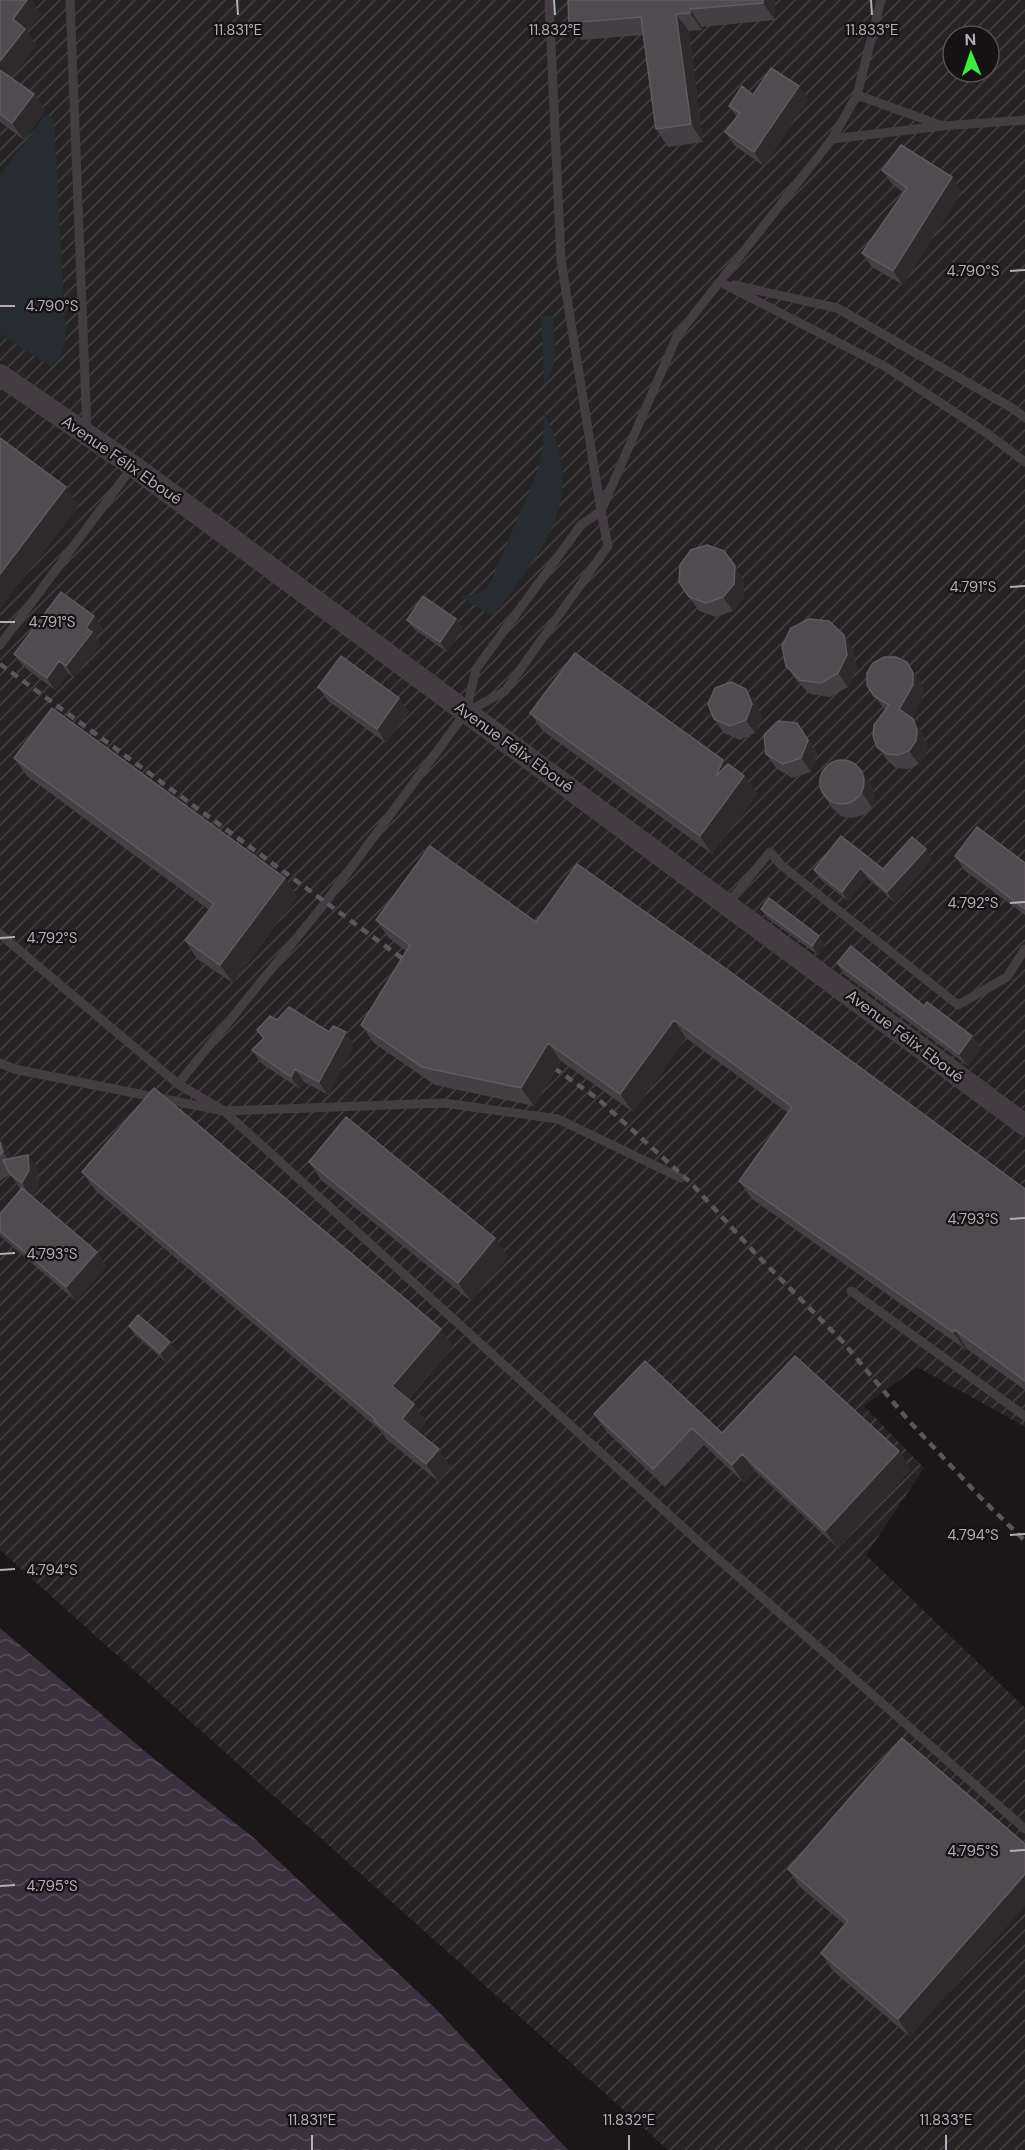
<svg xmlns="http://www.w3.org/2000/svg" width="1025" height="2150" font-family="'DM Sans',sans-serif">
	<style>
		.industrial { fill: url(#industrial-furrows); fill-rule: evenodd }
		.green { fill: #272c31 }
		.water { fill: url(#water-waves) }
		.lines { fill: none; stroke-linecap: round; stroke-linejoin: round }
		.service { stroke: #433d42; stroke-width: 9 }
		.tertiary { stroke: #433d42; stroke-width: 22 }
		.rail { stroke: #5d545c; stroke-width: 4.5; stroke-dasharray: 8 6; stroke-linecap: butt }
		.wall { fill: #443f43 }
		.shaded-wall { fill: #2d2a2c }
		.building { fill: #504b4f; stroke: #605a60; stroke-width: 1.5 }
		.ticks { fill: none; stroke: #b8aab8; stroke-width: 2 }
		.labels { text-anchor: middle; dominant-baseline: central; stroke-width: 4.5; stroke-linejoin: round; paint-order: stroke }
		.street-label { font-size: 16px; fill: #b8aab8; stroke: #141213 }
		.ticks-label { font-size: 15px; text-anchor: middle; fill: #b8aab8; stroke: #141213; stroke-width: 4.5; stroke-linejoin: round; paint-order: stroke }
	</style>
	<defs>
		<pattern id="industrial-furrows" width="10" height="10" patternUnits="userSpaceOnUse" patternTransform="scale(1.5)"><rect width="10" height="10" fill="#262325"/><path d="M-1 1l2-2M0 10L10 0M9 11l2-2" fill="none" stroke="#434043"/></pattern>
		<pattern id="water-waves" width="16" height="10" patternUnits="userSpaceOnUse" patternTransform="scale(1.5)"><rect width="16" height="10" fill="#3d3041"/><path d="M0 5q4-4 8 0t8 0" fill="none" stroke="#574b5a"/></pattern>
	</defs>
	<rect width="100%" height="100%" fill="#191718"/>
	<!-- industrial -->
	<path class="industrial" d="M0,0H1025V1427L917,1367L864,1406L924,1468L866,1555L1025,1708V2150H668L0,1550ZM953,36H989V72H953Z"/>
	<!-- green -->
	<path class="green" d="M46,114L54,119L66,337C64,349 62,360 51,367L0,334V175Z
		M541,316H553C554,340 560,365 544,384Z
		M544,413C590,498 543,550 493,616L459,596C473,596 480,594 490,584L538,470L543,448Z"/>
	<!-- water -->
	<path class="water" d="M0,1628L147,1753L254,1838L435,2008L568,2150H0Z"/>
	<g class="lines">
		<!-- service -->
		<path class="service" d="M70,0L87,432
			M857,95L940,125
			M832,139L942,126L1025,120
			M720,282L886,367L988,434L1025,462
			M734,285L837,308L1012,408L1025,418
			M0,645L133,466
			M467,712L505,691L608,546L601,511L561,260L549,0
			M727,904L770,852L781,865L958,1005L1007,977L1025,949
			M0,934L178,1084L224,1111L708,1550L1025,1829
			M0,1063L14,1069L224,1111L443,1103L558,1119L681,1178
			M178,1084L325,903L466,712L476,669L581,525L601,511L677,336L832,139L857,95L881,0
			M851,1291L1025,1416"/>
		<!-- tertiary -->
		<path class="tertiary" d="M0,375L133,466L1025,1125"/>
		<!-- rail -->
		<path class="rail" d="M0,664L414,967
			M543,1060L598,1099L691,1183L754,1252L842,1341L909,1421L981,1498L1025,1541"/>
	</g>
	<!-- wall -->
	<path class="wall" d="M0,0H31L41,14L27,32L36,45L11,78L34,94L45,110L24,140L0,122Z
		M568,0H775V20L702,27V30L689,31L703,142L668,147L656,129L643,35L581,40L569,23Z
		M753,95L808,99L764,166L735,146L725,132L737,117L729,106Z
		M882,170L962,191L903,285L872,267L862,253L904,193L892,184Z
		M734,565L744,580V597L733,611L716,617L699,611L679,582Z
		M94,616L103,629L96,638L100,644L74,678L68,673L55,690L23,666L14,654Z
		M456,619L463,628L447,652L414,629L407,620Z
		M844,635L853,649L857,669L848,687L830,697L810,694L796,680L786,666Z
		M916,676L923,687L922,699L911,718L922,733L927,744L926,755L919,764L908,769L896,768L887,760L877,747L885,710L874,696Z
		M318,687L399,698L409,712L386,743L328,701Z
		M756,702L762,718L755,733L740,740L724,733L714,719Z
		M530,713L723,760L726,766L744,776L757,794L712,854L543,731Z
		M807,737L817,754L811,772L792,778L776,768L766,754Z
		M14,758L297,896L233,983L197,959L185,940L209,910L27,776Z
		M861,770L871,784L875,795L872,807L864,815L852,818L841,816L832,808L823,794Z
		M926,849L932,859L894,902L867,878L848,901L820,879L814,870L883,869Z
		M955,856L1025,863V915L964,870Z
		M761,909L826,946L818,955L767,918Z
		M376,920L536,922L1025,1189V1390L967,1349L966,1350L752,1199L739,1181L788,1113L686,1038L633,1112L561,1061L534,1106L435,1085L374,1043L361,1025L406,951L389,938Z
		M837,963L924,1006L972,1036L981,1048L968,1066L845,975Z
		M277,1020L329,1032L354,1045L328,1095L304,1082L300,1089L261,1063L252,1050L263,1039L257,1030Z
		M0,1138L9,1152L12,1158L38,1169L39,1184L32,1196L97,1252L106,1266L76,1301L0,1236V1214L21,1190L10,1174L0,1181Z
		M309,1162L508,1256L471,1301L321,1180Z
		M82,1172L453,1347L408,1400L426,1422L418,1432L451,1467L439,1482L386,1439L381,1431L95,1190Z
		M129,1326L177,1351L167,1363L135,1335Z
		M645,1361L722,1433L911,1469L838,1548L755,1471L744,1483L704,1445L665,1487L607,1432L594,1414Z
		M902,1738L910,2037L833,1971L821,1953L845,1925L800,1887L788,1869Z"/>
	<!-- shaded-wall -->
	<path class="shaded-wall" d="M27,0H31L41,14L27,32L36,45L7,83L0,73V61L13,19Z
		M763,0H775V20L763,3Z
		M690,9L702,27V30L690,13Z
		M676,14L689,31L703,142L691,124Z
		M799,86L808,99L764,166L754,152Z
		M34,94L45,110L24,140L12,123Z
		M952,177L962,191L903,285L893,271Z
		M66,487L79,506L0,609V574Z
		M735,566L744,580V597L733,611L723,597Z
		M94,616L103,629L96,638L100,644L74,678L66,666L86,628Z
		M456,619L463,628L447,652L440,642Z
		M844,635L853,649L857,669L848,687L838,673Z
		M59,661L68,673L55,690L47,678Z
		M907,662L923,687L922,699L909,723L899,709Z
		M746,689L756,702L762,718L755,733L746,720Z
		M399,698L409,712L386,743L377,729Z
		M913,719L922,733L927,744L926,755L919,764L909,751Z
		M797,723L817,754L811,772L801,758Z
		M723,760L735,779L716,776Z
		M861,770L871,784L875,795L872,807L862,793Z
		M744,776L757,794L712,854L700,836Z
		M926,849L932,859L894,902L887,892Z
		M860,868L867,878L848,901L842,892Z
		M285,878L297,896L233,983L220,965Z
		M819,936L826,946L818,955L812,946Z
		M674,1020L686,1038L633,1112L620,1094Z
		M346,1032L354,1045L328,1095L319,1082Z
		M972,1036L981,1048L968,1066L959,1054Z
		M548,1043L561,1061L534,1106L521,1088Z
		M295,1069L304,1082L300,1089L291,1077Z
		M0,1138L9,1152L16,1170L3,1152L0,1142Z
		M28,1155L38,1169L39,1184L31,1197L22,1183Z
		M495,1238L508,1256L471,1301L458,1283Z
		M97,1252L106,1266L76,1301L66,1287Z
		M441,1329L453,1347L404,1404L392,1386Z
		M955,1330L967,1349L966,1350L953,1332Z
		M170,1342L177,1351L167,1363L160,1353Z
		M414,1404L426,1422L414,1437L402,1419Z
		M439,1449L451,1467L439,1482L426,1464Z
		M899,1451L911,1469L838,1548L825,1531Z
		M742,1454L755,1471L744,1483L732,1465Z
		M1025,1874V1906L910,2037L898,2019Z"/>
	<!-- building -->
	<path class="building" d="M0,0H27L13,19L25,29L0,61Z
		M568,0H763V3L690,9V13L676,14L691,124L656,129L641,17L569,23Z
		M771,68L799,86L754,152L725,132L740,113L729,106L742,86L753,95Z
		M0,70L34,94L12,123L0,114Z
		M901,145L952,177L893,271L862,253L907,188L882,170Z
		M0,438L66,487L0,574Z
		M707,545L724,551L735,566L734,584L723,597L706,603L689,597L679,582L680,565L691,550Z
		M61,592L94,616L86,628L92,632L66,666L59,661L47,678L14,654Z
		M423,596L456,619L440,642L407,620Z
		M809,619L829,621L844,635L847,655L838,673L821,683L800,680L786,666L782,646L791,628Z
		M575,653L723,760L716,776L728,764L744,776L700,836L530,713Z
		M341,656L399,698L377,729L318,687Z
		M884,657H896L907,662L913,673V685L899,709L913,719L917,730L916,741L909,751L898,755L887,754L877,747L873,736L874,725L889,705L874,696L867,685V673L873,663Z
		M731,682L746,689L752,704L746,720L730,726L714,719L708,704L715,688Z
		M52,708L285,878L220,965L185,940L214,904L14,758Z
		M778,721L797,723L808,740L801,758L783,764L766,754L764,735Z
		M820 782a22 22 0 1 1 44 0a22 22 0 1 1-44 0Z
		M977,827L1025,863V909L955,856Z
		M841,836L883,869L912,837L926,849L887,892L860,868L842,892L814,870Z
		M430,846L536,922L577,864L725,968L1025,1189V1381L955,1330L953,1332L739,1181L792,1107L674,1020L620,1094L548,1043L521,1088L422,1067L361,1025L410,945L376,920Z
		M769,898L819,936L812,946L761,909Z
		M851,946L924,1006L927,1002L972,1036L959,1054L837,963Z
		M289,1007L329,1032L333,1026L346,1032L319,1082L295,1069L291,1077L252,1050L264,1038L257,1030L270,1016L277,1020Z
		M154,1088L441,1329L392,1386L414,1404L402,1419L439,1449L426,1464L374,1421L375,1419L82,1172Z
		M346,1117L495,1238L458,1283L309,1162Z
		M0,1142L3,1152L0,1155Z
		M28,1155L29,1170L22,1183L10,1174L3,1160Z
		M22,1188L97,1252L66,1287L0,1231V1214Z
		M138,1315L170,1342L160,1353L129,1326Z
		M795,1356L899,1451L825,1531L742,1454L732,1465L692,1428L653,1469L594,1414L645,1361L722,1433Z
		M902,1738L1025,1844V1874L898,2019L821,1953L848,1921L788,1869Z"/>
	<!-- ticks -->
	<path class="ticks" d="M237,0L238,15M554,0L555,15M871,0L872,15M1010,271L1025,270M0,306H15M1010,587L1025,586M0,622H15M1010,903L1025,902M0,938L15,937M1010,1219L1025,1218M0,1254L15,1253M1010,1535L1025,1534M0,1570L15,1569M1010,1851L1025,1850M0,1886L15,1885M312,2135V2150M629,2135V2150M946,2135V2150"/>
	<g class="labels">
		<!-- street labels -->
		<g class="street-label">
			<text transform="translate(122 460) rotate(35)">Avenue Félix Eboué</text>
			<text transform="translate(514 747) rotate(36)">Avenue Félix Eboué</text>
			<text transform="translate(905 1036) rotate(37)">Avenue Félix Eboué</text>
		</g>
	</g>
	<g class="ticks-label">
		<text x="238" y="35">11.831°E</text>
		<text x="555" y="35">11.832°E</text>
		<text x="872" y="35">11.833°E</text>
		<text x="973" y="276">4.790°S</text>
		<text x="52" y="311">4.790°S</text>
		<text x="973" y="592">4.791°S</text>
		<text x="52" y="627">4.791°S</text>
		<text x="973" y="908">4.792°S</text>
		<text x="52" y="943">4.792°S</text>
		<text x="973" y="1224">4.793°S</text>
		<text x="52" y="1259">4.793°S</text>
		<text x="973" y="1540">4.794°S</text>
		<text x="52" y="1575">4.794°S</text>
		<text x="973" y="1856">4.795°S</text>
		<text x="52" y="1891">4.795°S</text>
		<text x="312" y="2125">11.831°E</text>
		<text x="629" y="2125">11.832°E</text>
		<text x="946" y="2125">11.833°E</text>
	</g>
	<!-- north arrow -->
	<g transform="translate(971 54) rotate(358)"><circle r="28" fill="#141213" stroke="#564f55" stroke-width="1.5"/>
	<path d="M0-4.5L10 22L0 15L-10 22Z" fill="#3dea3d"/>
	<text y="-9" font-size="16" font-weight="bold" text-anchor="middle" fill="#b8aab8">N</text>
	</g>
</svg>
